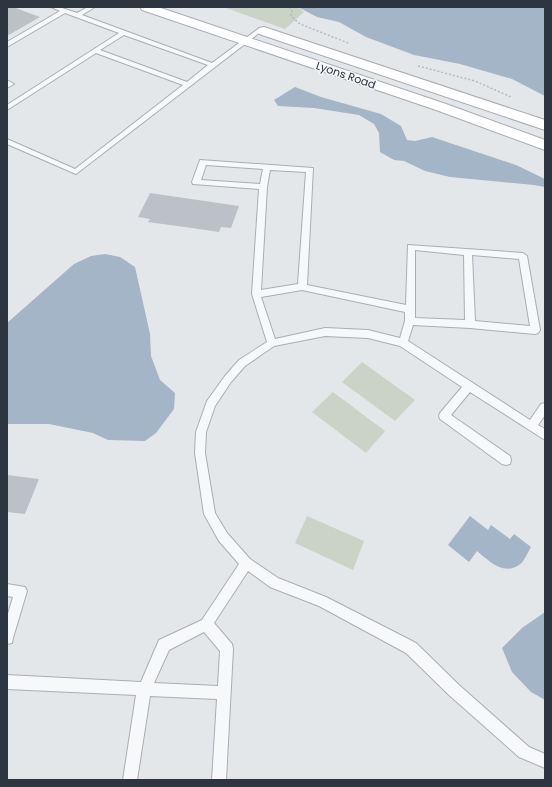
<svg xmlns="http://www.w3.org/2000/svg" width="552" height="787" font-family="Poppins,sans-serif">
	<style>
		.green { fill: #cad3c6 }
		.water { fill: #a3b5c6 }
		.building { fill: #bcc0c7 }
		.lines { fill: none; stroke-linecap: round; stroke-linejoin: round }
		.service-casing { stroke: #a9aeb4; stroke-width: 2 }
		.primary-casing { stroke: #a5acb5; stroke-width: 2 }
		.path { stroke: #b6babe; stroke-width: 1.5; stroke-dasharray: 2 2; stroke-linecap: butt }
		.service { fill: #f7f8f9; fill-rule: evenodd }
		.primary { fill: #fff; fill-rule: evenodd }
		.labels { text-anchor: middle; dominant-baseline: central; stroke-width: 3; stroke-linejoin: round; paint-order: stroke }
		.far-street-label { font-size: 11px; fill: #2d3541; stroke: #f4f6f8 }
	</style>
	<rect width="100%" height="100%" fill="#e4e7ea"/>
	<!-- green -->
	<path class="green" d="M223,7H298L304,12L285,29Z
		M362,362L415,400L395,421L342,382Z
		M333,392L385,431L366,453L312,412Z
		M307,516L364,541L353,570L295,543Z"/>
	<!-- water -->
	<path class="water" d="M298,7H545V96L512,79L460,64L414,55L366,37L339,22L317,17Z
		M295,87L321,97L381,114L401,126L407,140L415,141L432,137L516,165L545,179V187L534,185L450,177L425,171L404,161L394,160L380,152L379,133L374,124L359,115L314,108L278,106L274,100Z
		M105,254L120,257L135,267L150,334L151,356L160,380L175,393L174,409L156,433L145,441L108,440L93,433L49,424H7V323L74,264L91,256Z
		M470,516L488,530L491,525L510,539L514,534L531,547C528,552 524,562 519,565C503,576 488,560 477,551L469,562L448,545Z
		M545,612V700L531,692L512,672L502,648L522,628Z"/>
	<!-- building -->
	<path class="building" d="M7,7H13L40,17L7,36Z
		M150,193L239,206L231,228L221,227L219,232L192,228L148,222L150,219L138,217Z
		M7,475L39,479L25,514L7,512Z"/>
	<g class="lines">
		<defs>
			<path id="service" d="M51,7H59L77,13L88,7H95L82,15L212,63L258,29L263,30L76,174L7,144V139L75,169L183,85L96,53L7,110V105L119,33L65,13L7,47V42L60,11ZM124,35L208,65L187,82L100,50Z
				M7,80L14,84L7,88Z
				M200,160L313,168L307,285L406,305L408,245L523,253L527,256L540,330L538,333L535,334L470,328L413,325L408,341L530,420L541,404L545,403V415L538,425L545,429V440L470,392L451,415L510,456L511,460L510,464L506,465L502,464L440,419L439,416L440,413L462,387L400,346L368,338L325,336L274,346L245,366L231,382L215,406L206,432L205,453L215,513L227,533L250,559L278,578L326,597L416,643L459,685L529,747L545,754V768L519,757L449,695L406,653L319,606L270,587L248,571L214,623L232,644L233,649L226,780H212L217,699L150,696L137,780H123L136,695L7,689V675L141,682L159,640L202,620L239,564L219,541L204,514L195,453L196,432L207,401L225,376L239,360L267,342L252,294L259,189L193,184L192,182ZM206,165L263,169L260,184L201,180ZM270,170L306,172L298,284L261,290L267,187ZM415,250L464,255L465,320L415,318ZM472,255L519,259L530,326L475,321ZM302,290L405,312V321L400,338L368,330L325,328L275,339L261,297ZM204,632L220,651L218,686L154,683L169,650Z
				M7,584L25,587L27,591L13,638L12,643L7,644V617L13,597L7,596Z"/>
			<path id="primary" d="M140,7H158L446,104L545,140V150L436,110L142,10Z
				M264,27L545,120V130L259,34L257,31L259,28Z"/>
		</defs>
		<!-- service casing -->
		<use href="#service" class="service-casing"/>
		<!-- primary casing -->
		<use href="#primary" class="primary-casing"/>
		<!-- path -->
		<path class="path" d="M289,7L292,11L291,16L300,24L348,43
			M418,66L475,81L511,97"/>
		<!-- service -->
		<use href="#service" class="service"/>
		<!-- primary -->
		<use href="#primary" class="primary"/>
	</g>
	<g class="labels">
		<!-- far-street labels -->
		<g class="far-street-label">
			<text transform="translate(346 75) rotate(19)">Lyons Road</text>
		</g>
	</g>
	<!-- border -->
	<rect width="552" height="787" fill="none" stroke="#2d3541" stroke-width="16"/>
</svg>
